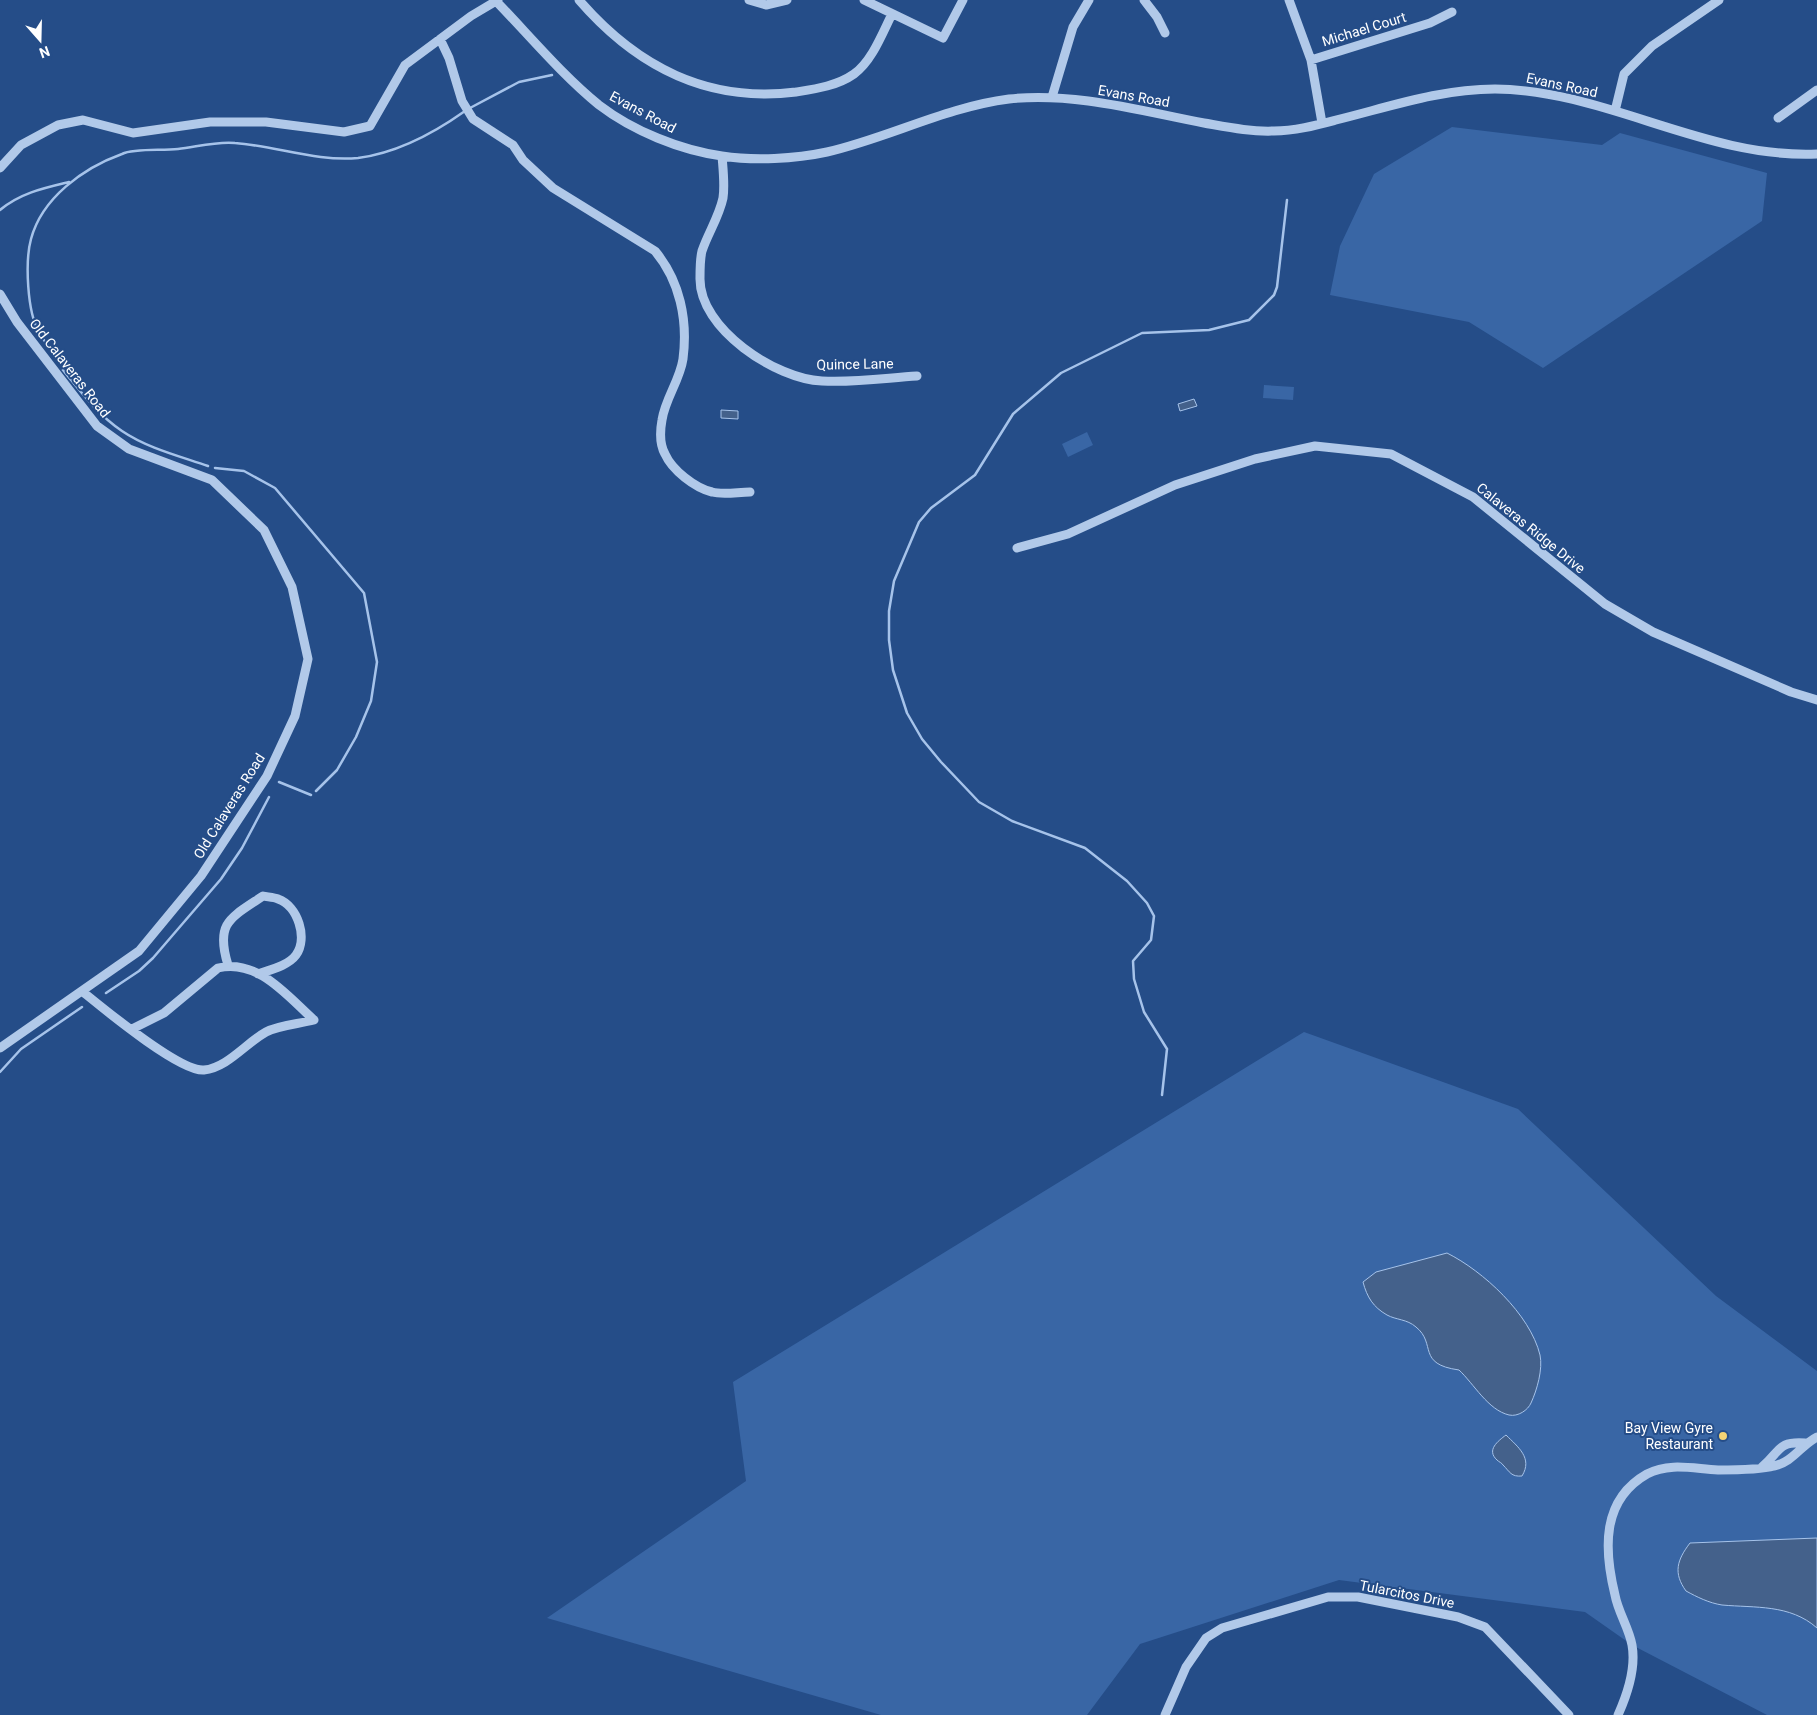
<svg xmlns="http://www.w3.org/2000/svg" width="1817" height="1715" font-family="Roboto,sans-serif">
	<style>
		.green { fill: #3966a5 }
		.water { fill: #44618b; stroke: #a6c3ea }
		.lines { fill: none; stroke-linecap: round; stroke-linejoin: round }
		.stream { stroke: #a6c3ea; stroke-width: 2.5 }
		.minor { stroke: #b1c9e9; stroke-width: 9 }
		.poi-dot { fill: #f3d375; stroke: #254d88; stroke-width: 2 }
		.labels { text-anchor: middle; dominant-baseline: central; stroke-width: 4; stroke-linejoin: round; paint-order: stroke }
		.street-label { font-size: 14px; fill: #fff; stroke: #254d88 }
		.poi-label { font-size: 14px; fill: #fff; stroke: #254d88; text-anchor: end }
	</style>
	<rect width="100%" height="100%" fill="#254d88"/>
	<!-- green -->
	<path class="green" d="M1452,127L1602,145L1620,133L1767,173L1762,221L1543,368L1469,322L1330,295L1340,246L1374,174Z
		M1264,385L1294,387L1293,400L1263,398Z
		M1087,432L1093,445L1068,457L1062,444Z
		M1304,1032L1518,1109L1716,1296L1817,1371V1715H1767L1632,1645L1585,1612L1339,1580L1140,1644L1087,1715H881L547,1618L746,1481L733,1382Z"/>
	<!-- water -->
	<path class="water" d="M1194,399L1197,406L1180,411L1178,404Z
		M721,410L738,411V419L721,418Z
		M1447,1253C1483,1271 1530,1314 1540,1355C1543,1369 1537,1390 1531,1403C1528,1410 1518,1417 1509,1415C1488,1410 1474,1384 1459,1370C1416,1364 1437,1344 1416,1327C1407,1319 1396,1320 1387,1315C1373,1307 1367,1297 1363,1282L1376,1272Z
		M1506,1435C1518,1447 1533,1458 1522,1476C1511,1477 1510,1472 1503,1465C1502,1463 1499,1462 1497,1460C1486,1450 1498,1441 1506,1435Z
		M1817,1538V1628C1790,1604 1755,1608 1722,1605C1709,1603 1697,1597 1686,1591C1673,1573 1677,1560 1690,1543Z"/>
	<g class="lines">
		<!-- stream -->
		<path class="stream" d="M470,108L519,82L552,75
			M0,210C20,193 44,188 69,182
			M56,357C50,349 44,341 39,332C27,312 25,261 31,239C42,198 83,168 122,154C135,148 162,151 178,149C196,147 217,141 235,143C276,146 317,162 358,158C397,153 434,133 465,111
			M63,370C81,392 98,415 122,431C147,448 179,456 208,466
			M215,468L244,471L275,488L364,593L377,662L371,701L356,737L337,770L316,791
			M279,782L311,795
			M106,993L139,971L153,958L221,879L242,848L269,797
			M0,1072L21,1049L82,1007
			M1162,1095L1167,1049L1144,1012L1134,979L1133,961L1151,940L1154,916L1147,903L1127,881L1085,848L1012,821L979,802L941,762L922,739L907,713L893,670L889,640V611L894,581L919,522L931,508L975,475L1013,414L1061,373L1142,333L1209,330L1249,320L1274,295L1277,287L1287,200"/>
		<!-- minor -->
		<path class="minor" d="M495,0C528,34 562,75 599,105C633,131 680,150 722,156C754,161 795,159 827,152C888,138 946,107 1009,99C1075,92 1141,111 1204,123C1227,127 1251,132 1274,131C1295,131 1317,125 1336,120C1389,107 1440,89 1495,89C1606,90 1705,159 1817,154
			M579,0C637,67 707,103 796,92C815,89 837,86 854,74C872,61 882,34 892,14
			M749,0L766,5L787,0
			M864,0L943,38L963,0
			M1144,0L1157,17L1165,33
			M1289,0L1311,60L1322,123
			M440,39L449,58L462,101L473,119L513,145L523,160L553,188L655,251C680,281 688,320 683,359C680,380 665,399 662,420C660,431 660,445 665,454C672,470 695,488 712,492C723,495 738,492 750,492
			M1311,60L1430,23L1452,12
			M1052,97L1073,27L1089,0
			M1615,111L1624,74L1652,46L1719,0
			M1778,118L1817,90
			M722,156C723,169 725,185 723,198C719,217 708,233 702,251C700,259 700,269 700,278C699,329 776,379 822,381C853,383 886,378 917,376
			M0,168L21,145L58,125L83,120L133,133L210,122H266L344,132L370,126L405,65L471,16L498,0
			M0,294L17,322L97,426L129,449L212,480L264,530L292,587L308,659L295,716L267,776L201,876L139,951L0,1048
			M1017,548L1068,534L1175,485L1255,459L1315,446L1391,454L1473,497L1605,604L1653,632L1791,692L1817,700
			M228,965C215,923 230,918 263,896C267,897 274,897 278,899C298,906 308,938 296,955C288,966 269,970 258,974
			M83,992C104,1009 180,1072 204,1070C227,1068 246,1043 266,1032C279,1025 299,1024 314,1020
			M132,1029L164,1013L218,968C258,958 288,997 314,1020
			M1762,1467C1781,1451 1777,1441 1805,1443
			M1165,1715L1186,1667L1206,1638L1222,1628L1328,1597H1358L1458,1617L1485,1627L1569,1715
			M1618,1715C1627,1695 1636,1667 1632,1645C1629,1628 1618,1612 1615,1595C1604,1550 1601,1500 1647,1474C1670,1462 1694,1469 1718,1470C1733,1470 1760,1470 1774,1466C1793,1462 1801,1445 1817,1437"/>
	</g>
	<!-- markers -->
	<circle class="poi-dot" cx="1723" cy="1436" r="5"/>
	<g class="labels">
		<!-- street labels -->
		<g class="street-label">
			<text transform="translate(1364 29) rotate(-17)">Michael Court</text>
			<text transform="translate(1562 85) rotate(12)">Evans Road</text>
			<text transform="translate(1134 96) rotate(10)">Evans Road</text>
			<text transform="translate(643 112) rotate(28)">Evans Road</text>
			<text transform="translate(855 364) rotate(-1)">Quince Lane</text>
			<text transform="translate(70 368) rotate(52)">Old Calaveras Road</text>
			<text transform="translate(1531 528) rotate(39)">Calaveras Ridge Drive</text>
			<text transform="translate(229 806) rotate(-58)">Old Calaveras Road</text>
			<text transform="translate(1407 1594) rotate(11)">Tularcitos Drive</text>
		</g>
		<!-- poi labels -->
		<g class="poi-label">
			<text x="1713" y="1428">Bay View Gyre<tspan x="1713" dy="16">Restaurant</tspan></text>
		</g>
	</g>
	<!-- north arrow -->
	<g transform="translate(40 40) rotate(160)" stroke="#254d88" stroke-width="4" paint-order="stroke">
	<path d="M0-4L9 19L0 12L-9 19Z" fill="#ffffff"/>
	<text y="-8" font-size="14" font-weight="bold" text-anchor="middle" fill="#ffffff">N</text>
	</g>
</svg>
